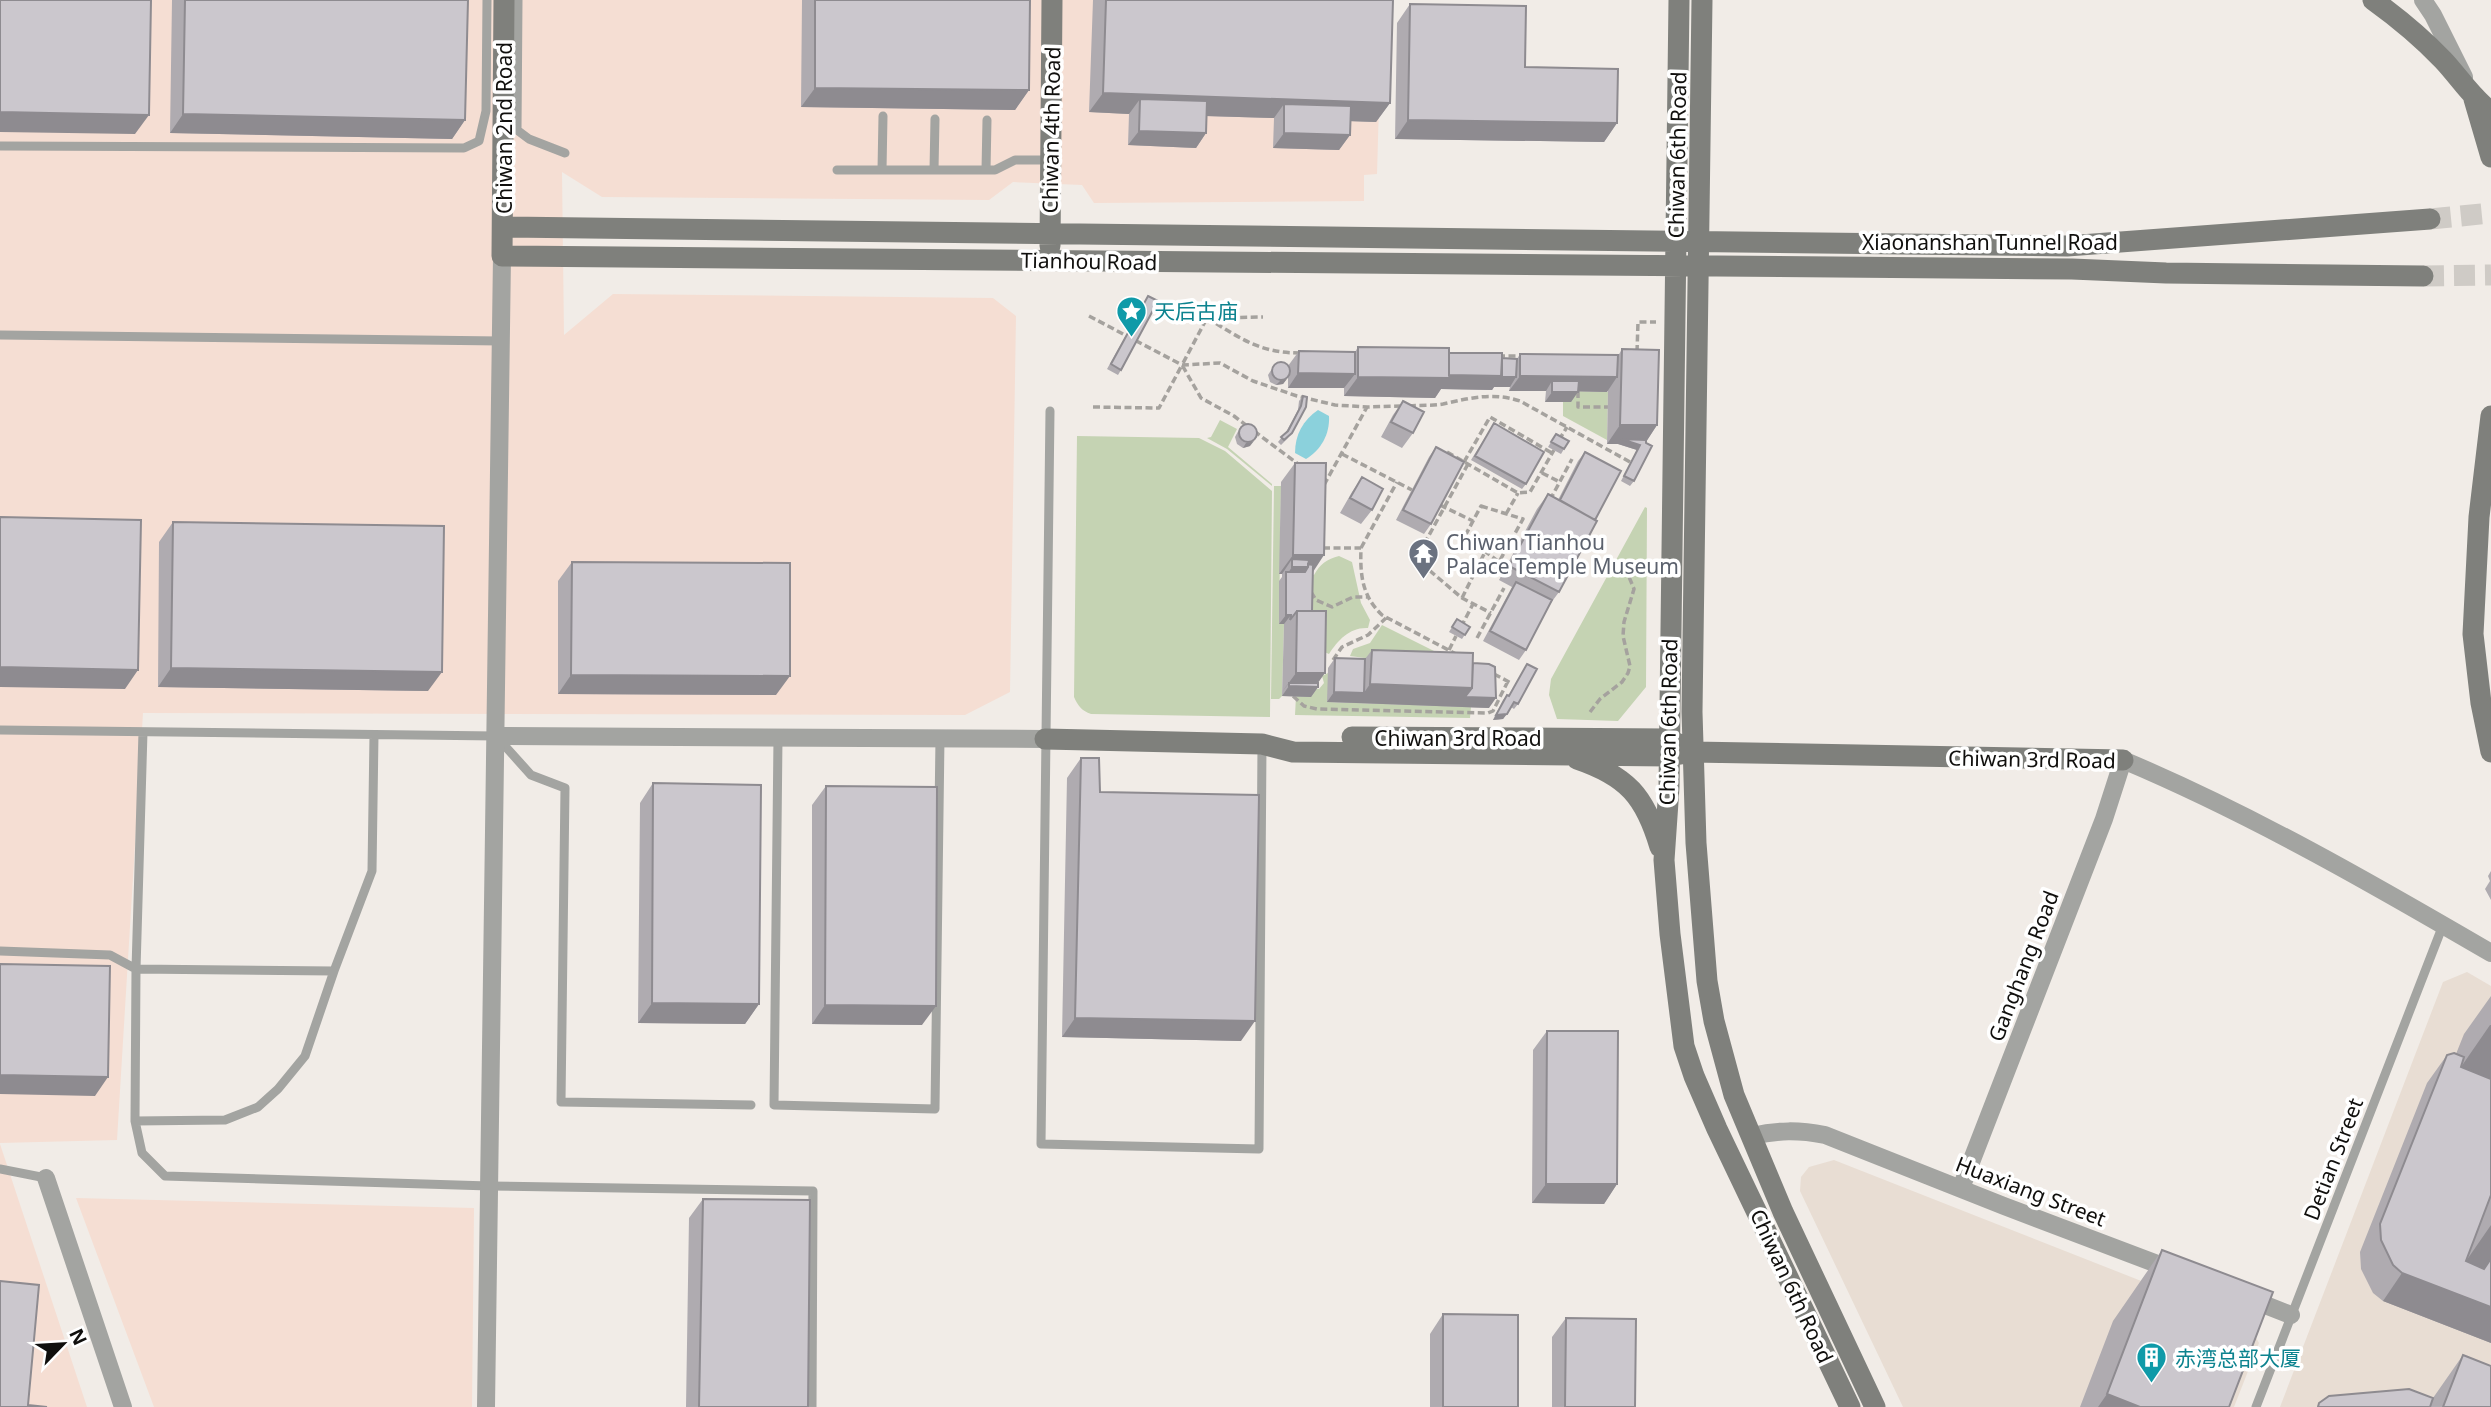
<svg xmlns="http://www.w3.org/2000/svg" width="2491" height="1407" font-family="'Noto Sans','Noto Sans SC',sans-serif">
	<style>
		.built { fill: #e8ddd3 }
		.industrial { fill: #f5ded3 }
		.green { fill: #c5d3b3 }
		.water { fill: #8bd1dc }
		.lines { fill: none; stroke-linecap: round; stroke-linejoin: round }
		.secondary-tunnel { stroke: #cfcbc6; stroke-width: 21; stroke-dasharray: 21 10; stroke-linecap: butt }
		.path { stroke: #a5a29e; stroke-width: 3.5; stroke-dasharray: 7 3.5; stroke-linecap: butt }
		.lane { stroke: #a3a4a1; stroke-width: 9 }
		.street { stroke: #a3a4a1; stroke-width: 18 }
		.secondary { stroke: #7f807c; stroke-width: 21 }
		.wall { fill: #afabb0 }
		.shaded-wall { fill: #8e8b90 }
		.building { fill: #cbc7cd; stroke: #8e8b90; stroke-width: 2 }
		.labels { text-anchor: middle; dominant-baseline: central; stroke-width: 7; stroke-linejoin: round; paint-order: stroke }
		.street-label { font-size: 21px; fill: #100f0d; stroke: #fff }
		.culture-label { font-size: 21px; fill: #0d838f; stroke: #fff; text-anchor: start }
		.worship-label { font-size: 21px; fill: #5b616d; stroke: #fff; text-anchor: start }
	</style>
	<rect width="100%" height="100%" fill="#f1ece7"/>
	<!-- built -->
	<path class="built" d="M2467,972L2491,986V1407H2280L2443,982Z
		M1834,1160L2248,1323L2259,1343L2234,1407H1903L1800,1191L1801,1177L1809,1167Z"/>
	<!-- industrial -->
	<path class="industrial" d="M0,0H1382L1377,174L1364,175V201L1094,203L1082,185L1013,182L989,200L602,197L562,172L564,335L613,294L993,298L1016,316L1010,692L965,715L143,713L117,1140L0,1143Z
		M0,1144L87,1407H0Z
		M76,1198L474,1208L472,1407H154Z"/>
	<!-- green -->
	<path class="green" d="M1572,391L1608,392L1607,440L1563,416V402Z
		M1220,420L1237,429L1228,447L1272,484V486L1227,449L1207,438L1211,437Z
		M1077,436L1199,438L1225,451L1272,491L1270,717L1091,714C1082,711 1078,706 1074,697Z
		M1274,486H1281L1279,624H1284L1282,696L1279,699H1271Z
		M1645,507L1647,508L1646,687L1618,721L1557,719L1549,695L1551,679Z
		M1339,556L1352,562L1361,603L1370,620L1368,628C1350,627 1338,640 1329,654L1322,651L1312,625L1306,574L1314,575C1320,564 1327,559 1339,556Z
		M1382,625L1478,673L1350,656L1353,649L1370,643Z
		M1328,673V702L1471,707L1470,718L1295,715L1296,696H1311V688L1319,689L1324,683L1322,676Z"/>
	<!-- water -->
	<path class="water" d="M1318,410L1329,416C1330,434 1321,450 1306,459L1295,453C1295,435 1303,420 1318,410Z"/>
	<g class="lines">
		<!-- secondary-tunnel -->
		<path class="secondary-tunnel" d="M2430,219L2491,213
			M2423,276L2491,275"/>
		<!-- path -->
		<path class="path" d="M1089,316L1182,365L1220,363L1253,381L1297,396L1335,405L1367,407L1401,406
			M1207,318C1242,339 1259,353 1301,353
			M1637,352L1638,322H1656
			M1498,356H1522
			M1578,391V407H1608
			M1409,406C1420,405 1432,406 1443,404C1470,398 1493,392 1520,401L1630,462
			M1093,407L1159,408L1182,365
			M1247,426L1234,416L1201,398L1182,365L1207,318L1263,317
			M1254,431L1298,464
			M1559,440L1567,427
			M1447,452L1518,493L1530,492L1554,450
			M1342,454L1412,490
			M1464,462L1490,417L1552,453
			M1468,464L1416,559L1462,598L1491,613
			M1542,473L1560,482
			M1324,485L1367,407
			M1550,500L1572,459
			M1440,505L1473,521
			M1481,506L1523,519L1499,562L1465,536Z
			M1506,514L1518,493
			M1511,541L1518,544
			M1323,548H1361C1360,575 1362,596 1382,615L1456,654
			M1361,548L1397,482
			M1311,592L1316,600L1332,607L1353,597H1367
			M1462,598L1485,552
			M1461,627L1473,604
			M1477,638L1504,588
			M1449,650L1456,636
			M1333,660L1342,647L1368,635L1386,618
			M1494,674L1511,683
			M1293,696L1304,706L1317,709L1488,713L1493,711L1508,681
			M1590,712L1600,699L1622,682L1628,673L1630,666L1623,636L1624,622L1634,589L1625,567L1617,558"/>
		<!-- lane -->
		<path class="lane" d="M518,0L517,130L529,139L565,153
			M0,146L464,148L479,141L486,111L487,0
			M837,170H995L1015,160H1050
			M882,170L883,116
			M934,170L935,119
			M986,170L987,120
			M0,335L501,341
			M1050,411L1041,1144L1259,1149L1262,745
			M0,730L496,736L531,775L565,788L561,1102L751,1105
			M374,735L372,871L334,971L305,1056L278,1089L258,1107L225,1120L135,1121L142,1153L165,1176L489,1186L813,1191L812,1407
			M778,738L774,1105L935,1109L940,738
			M0,951L110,955L136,969L334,971
			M135,1121L136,969L143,732
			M0,1169L46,1178
			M2256,1407L2443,925"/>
		<!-- street -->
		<path class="street" d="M2423,0L2433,15L2464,77
			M496,736L1045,739
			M1752,1136C1778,1130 1799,1130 1825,1135L2004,1206L2173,1270
			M46,1178L123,1407
			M1961,1188L2104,819L2123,760C2251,814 2371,883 2491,953
			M2245,1297L2291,1315
			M486,1407L502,256"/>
		<!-- secondary -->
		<path class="secondary" d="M504,0L502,256L2072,269L2166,273L2423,276
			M1679,0L1669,787L1664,860L1670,934L1684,1046L1694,1076L1717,1129L1850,1407
			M1702,0L1692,712L1696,843L1707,981L1714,1021L1734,1095L1783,1212L1875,1407
			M2373,0C2398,18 2422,38 2443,60C2460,78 2471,97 2491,112
			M2474,99L2491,157
			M503,227L2067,246L2430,219
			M1050,246L1052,0
			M2491,416L2479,517L2473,634L2481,703L2491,752
			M1352,737L1669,739L1682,746
			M1045,739L1262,744L1293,752L1669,756L1693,752L2123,760
			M1577,759C1627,776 1645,796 1660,847"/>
	</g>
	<!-- wall -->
	<path class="wall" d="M172,0H468L465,120L452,139L170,133Z
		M802,0H1030L1029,90L1015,110L801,107Z
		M1093,0H1393L1390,103L1376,122L1350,121V135L1339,150L1273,148L1274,118L1206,116V133L1196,148L1128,145L1129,114L1089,112Z
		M1410,4L1525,67L1617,123L1604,142L1395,139L1397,23Z
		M1148,296L1121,370L1118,375L1107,369Z
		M1358,347L1449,353L1502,358L1517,359L1520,354L1618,356L1622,349L1657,425L1646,442L1634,481L1630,486L1621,481L1637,450L1618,444H1607L1608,390L1607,392L1578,391L1571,402H1545L1546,391H1509L1510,387H1494L1492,390L1441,389L1435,398L1344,396V388H1288V376L1283,384L1276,385L1270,382L1268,375L1275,364L1288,366L1299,351L1355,352Z
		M1303,396L1307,397L1288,438L1281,445L1278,442L1286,432L1298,410L1299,401Z
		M1403,401L1413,433L1402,448L1381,437L1393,415Z
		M1494,423L1526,484L1522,489L1471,460Z
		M1241,426L1250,446L1243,448L1237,444L1235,437Z
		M1556,434L1564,449L1561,454L1548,447Z
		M1436,447L1431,524L1424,534L1396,520L1429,457Z
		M1585,452L1595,520L1559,592L1550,604L1526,650L1519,660L1483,641L1512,587L1499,580L1537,509L1548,494L1558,500L1578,461Z
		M1295,463L1312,573V611L1318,687L1311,697L1282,696L1284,624H1279V581L1282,577V574H1279L1281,482Z
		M1362,477L1372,510L1361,524L1340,513L1352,492Z
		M173,522L428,691L158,687L159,542Z
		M572,562L776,695L558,694V581Z
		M1457,619L1470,627L1462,639L1449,632Z
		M1372,650L1473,663L1489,708L1327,702L1328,668L1335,658L1365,659Z
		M1527,664L1518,704L1514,709L1511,707L1503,719L1493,720L1503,700L1507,695L1509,696Z
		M1081,758L1100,792L1241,1041L1062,1037L1067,778Z
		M653,783L759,1004L745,1024L638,1023L640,803Z
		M826,786L922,1025L812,1024V805Z
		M2491,871V900L2485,889L2490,881L2488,876Z
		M2491,996V1343L2383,1301L2373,1293L2361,1269L2360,1252L2427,1083L2447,1055L2456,1054L2464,1034Z
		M1547,1031L1617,1184L1604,1204L1532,1203L1533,1050Z
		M703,1199L808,1407H686L689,1218Z
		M2162,1250L2229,1407H2080L2113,1321Z
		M1443,1314L1518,1407H1430V1334Z
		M1566,1318L1635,1407H1552V1337Z
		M2463,1355L2491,1407H2317L2319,1403L2433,1398Z"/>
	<!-- shaded-wall -->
	<path class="shaded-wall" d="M815,88L1029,90L1015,110L801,107Z
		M1103,93L1390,103L1376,122L1284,119V104L1274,118L1139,114L1140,99L1129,114L1089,112Z
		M0,112L149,115L135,134L0,132Z
		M183,114L465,120L452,139L170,133Z
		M1408,120L1617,123L1604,142L1395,139Z
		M1139,131L1206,133L1196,148L1128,145Z
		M1284,133L1350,135L1339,150L1273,148Z
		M1298,373L1355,374L1344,388H1288Z
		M1446,375L1516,377L1510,387H1494L1492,390L1441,389L1435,398L1344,396L1358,377Z
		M1520,376L1617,377L1607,392L1552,391V381L1546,391H1509Z
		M1287,379L1283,384L1276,385L1280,381Z
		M1552,392H1578L1571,402H1545Z
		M1620,425H1657L1644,445H1640L1637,450L1618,444H1607Z
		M1254,441L1250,446L1243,448L1246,443Z
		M1293,555H1324L1311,575L1286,576L1292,567V559L1282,574H1279Z
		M1286,615H1291L1284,624H1279Z
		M0,667L138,670L125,689L0,687Z
		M171,668L442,672L428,691L158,687Z
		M1296,673H1325L1315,687H1318L1311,697L1282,696L1289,686V683L1282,692Z
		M571,675L790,676L776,695L558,694Z
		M1370,684L1472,688L1496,698L1489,708L1357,703Z
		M1334,692L1364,693L1357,703L1327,702Z
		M1507,714L1503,719L1493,720L1496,715Z
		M652,1003L759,1004L745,1024L638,1023Z
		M825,1005L936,1006L922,1025L812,1024Z
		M1075,1018L1255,1021L1241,1041L1062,1037Z
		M2490,1025H2491V1115L2441,1096Z
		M0,1075L108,1077L95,1096L0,1094Z
		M1546,1184H1617L1604,1204L1532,1203Z
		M2491,1225V1343L2383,1301L2402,1273L2446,1290Z
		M2107,1394L2140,1407H2098Z"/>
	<!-- building -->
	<path class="building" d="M0,0H151L149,115L0,112Z
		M185,0H468L465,120L183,114Z
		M815,0H1030L1029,90L815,88Z
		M1106,0H1393L1390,103L1103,93Z
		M1410,4L1526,6L1525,67L1618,69L1617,123L1408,120Z
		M1140,99L1207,101L1206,133L1139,131Z
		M1284,104L1351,106L1350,135L1284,133Z
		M1148,296L1158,301L1121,370L1111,364Z
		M1358,347L1449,348V378L1358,377Z
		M1622,349L1659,350L1657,425H1620Z
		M1299,351L1355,352V374L1298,373Z
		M1449,353H1502V376L1449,375Z
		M1520,354L1618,355L1617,377L1520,376Z
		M1502,358L1517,359L1516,377H1501Z
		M1272 371a9 9 0 1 1 18 0a9 9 0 1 1-18 0Z
		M1552,381H1579L1578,392H1552Z
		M1303,396L1307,397L1306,407L1292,433L1284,440L1281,437L1288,431L1301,406Z
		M1403,401L1424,412L1413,433L1391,422Z
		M1494,423L1544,452L1526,484L1475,456Z
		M1239 433a9 9 0 1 1 18 0a9 9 0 1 1-18 0Z
		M1556,434L1569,441L1564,449L1551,442Z
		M1621,439L1646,440V443L1652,446L1634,481L1624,476L1640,445Z
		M1436,447L1464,462L1431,524L1403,510Z
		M1585,452L1621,471L1595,520L1560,500Z
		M1295,463H1326L1324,555H1293Z
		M1362,477L1383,489L1372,510L1350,498Z
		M1548,494L1597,521L1559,592L1509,566Z
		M0,517L141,520L138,670L0,667Z
		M173,522L444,526L442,672L171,668Z
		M1292,559L1309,560L1308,567H1292Z
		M572,562L790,563V676L571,675Z
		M1308,564L1313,565L1312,611H1297L1290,620L1291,615H1286V572H1305L1308,567Z
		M1516,582L1552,600L1526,650L1490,631Z
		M1297,611H1326L1325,673H1296Z
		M1457,619L1470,627L1465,635L1452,627Z
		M1372,650L1473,653L1472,688L1370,684Z
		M1335,658L1365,659L1364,693L1334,692Z
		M1473,663L1489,664L1495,667L1496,698L1465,697L1472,688Z
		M1527,664L1537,669L1518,704L1514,702L1507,714L1496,715L1507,695L1509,696Z
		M1289,683H1318V687L1289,686Z
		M1081,758H1099L1100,792L1259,795L1255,1021L1075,1018Z
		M653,783L761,785L759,1004L652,1003Z
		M826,786L937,787L936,1006L825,1005Z
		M0,964L110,966L108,1077L0,1075Z
		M1547,1031H1618L1617,1184H1546Z
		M2454,1053L2464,1057L2461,1067L2491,1079V1195L2466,1261L2484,1269L2490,1260H2491V1307L2402,1273L2393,1265L2381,1240L2380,1224L2447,1055Z
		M703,1199L810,1200L808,1407H699Z
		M2162,1250L2273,1292L2229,1407H2140L2107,1394Z
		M0,1281L39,1285L28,1405L47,1407H0Z
		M1443,1314L1518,1315V1407H1443Z
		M1566,1318L1636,1319L1635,1407H1565Z
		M2463,1355L2491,1366V1407H2443Z
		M2409,1389L2433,1398L2430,1407H2318L2319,1403L2329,1396Z"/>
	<!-- icons -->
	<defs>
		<symbol id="sight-pin" viewBox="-11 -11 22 30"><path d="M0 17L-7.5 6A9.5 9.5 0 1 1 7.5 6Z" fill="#0f9aa8" stroke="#fff"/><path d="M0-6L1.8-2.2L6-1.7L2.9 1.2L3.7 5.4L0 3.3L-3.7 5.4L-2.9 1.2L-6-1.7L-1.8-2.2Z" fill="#fff"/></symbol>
		<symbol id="temple-pin" viewBox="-11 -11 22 30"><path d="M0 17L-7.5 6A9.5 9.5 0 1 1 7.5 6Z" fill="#6b7280" stroke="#fff"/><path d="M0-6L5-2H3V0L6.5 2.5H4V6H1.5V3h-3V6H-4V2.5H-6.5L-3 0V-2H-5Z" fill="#fff"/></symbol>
		<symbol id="building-pin" viewBox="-11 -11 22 30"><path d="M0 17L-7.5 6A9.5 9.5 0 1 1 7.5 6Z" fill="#0f9aa8" stroke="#fff"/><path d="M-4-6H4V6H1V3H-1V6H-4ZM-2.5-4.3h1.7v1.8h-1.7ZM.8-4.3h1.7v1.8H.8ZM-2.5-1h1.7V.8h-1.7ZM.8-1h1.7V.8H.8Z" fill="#fff"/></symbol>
	</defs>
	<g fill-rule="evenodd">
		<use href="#sight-pin" x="1114" y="294" width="35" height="47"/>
		<use href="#temple-pin" x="1406" y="536" width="35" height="47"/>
		<use href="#building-pin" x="2134" y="1340" width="35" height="47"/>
	</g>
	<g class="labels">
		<!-- street labels -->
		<g class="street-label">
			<text transform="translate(504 128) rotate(-90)">Chiwan 2nd Road</text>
			<text transform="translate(1051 130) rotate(-89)">Chiwan 4th Road</text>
			<text transform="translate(1677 155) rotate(-89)">Chiwan 6th Road</text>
			<text x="1990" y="242">Xiaonanshan Tunnel Road</text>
			<text transform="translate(1089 261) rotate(1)">Tianhou Road</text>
			<text transform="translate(1668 722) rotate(-89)">Chiwan 6th Road</text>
			<text x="1458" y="738">Chiwan 3rd Road</text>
			<text transform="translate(2032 759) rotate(1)">Chiwan 3rd Road</text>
			<text transform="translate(2023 966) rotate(-69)">Ganghang Road</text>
			<text transform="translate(2333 1159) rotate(-69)">Detian Street</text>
			<text transform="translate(2031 1191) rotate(21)">Huaxiang Street</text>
			<text transform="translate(1792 1286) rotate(65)">Chiwan 6th Road</text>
		</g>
		<!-- culture labels -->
		<g class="culture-label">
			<text x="1154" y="311">天后古庙</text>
			<text x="2175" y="1358">赤湾总部大厦</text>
		</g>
		<!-- worship labels -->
		<g class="worship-label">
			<text x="1446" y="542">Chiwan Tianhou<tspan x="1446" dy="24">Palace Temple Museum</tspan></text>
		</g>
	</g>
	<!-- north arrow -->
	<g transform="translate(63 1344) rotate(65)" stroke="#ffffff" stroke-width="5" paint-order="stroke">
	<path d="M0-5L12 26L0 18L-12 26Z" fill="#100f0d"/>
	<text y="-10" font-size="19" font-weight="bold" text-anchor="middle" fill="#100f0d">N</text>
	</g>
</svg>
